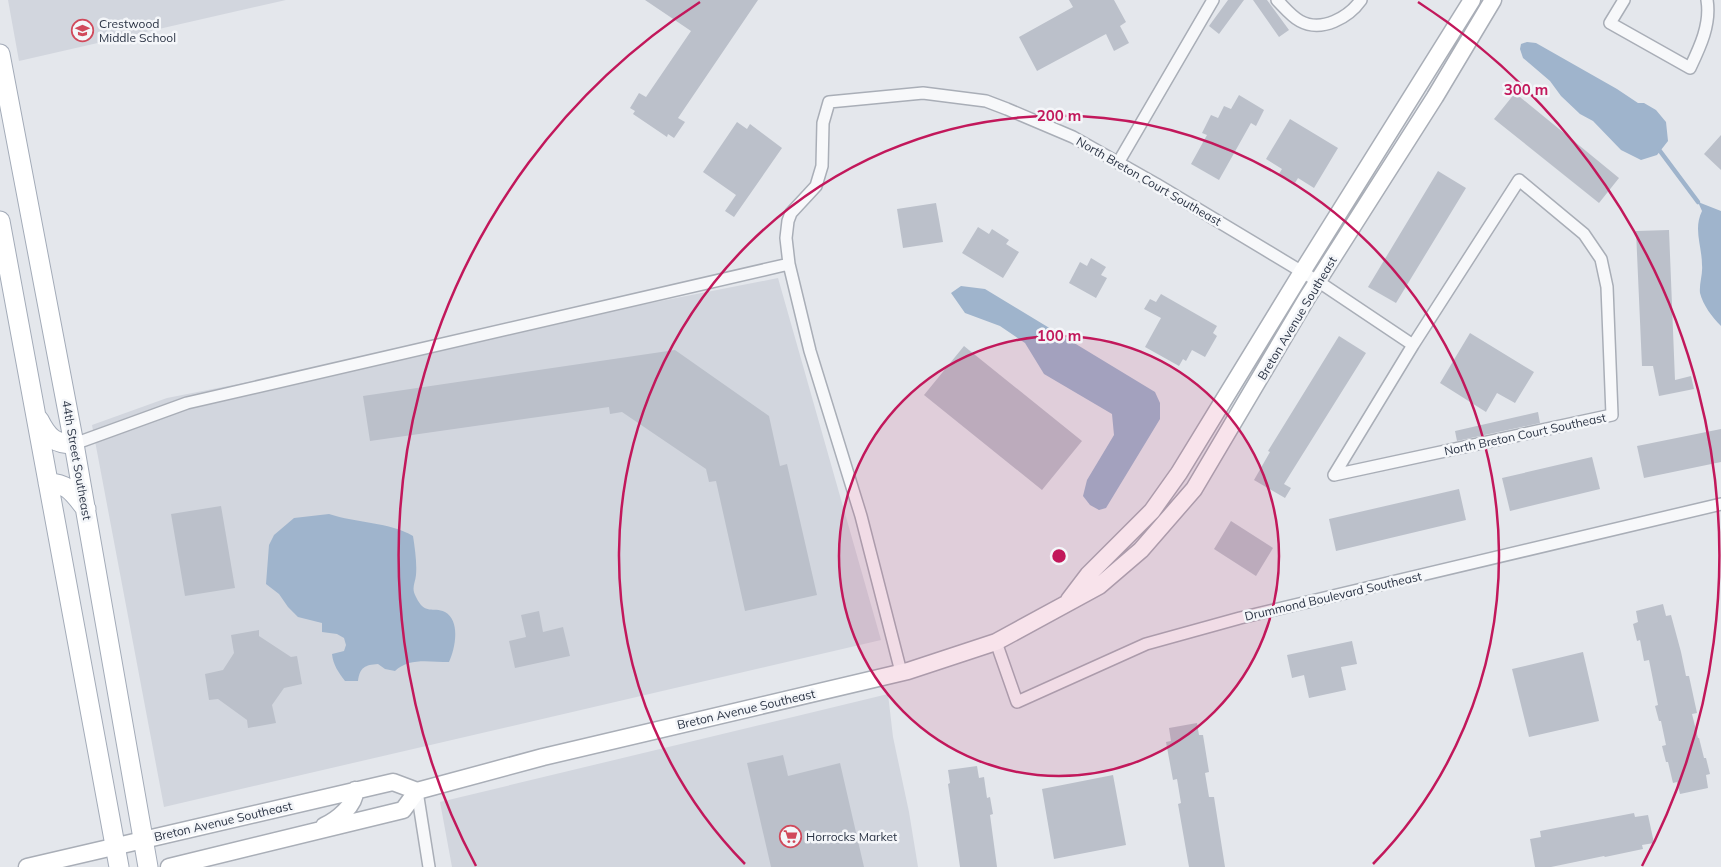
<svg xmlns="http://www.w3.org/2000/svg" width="1721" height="867" font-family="Mulish,sans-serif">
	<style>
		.built { fill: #d2d6de }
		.water { fill: #9fb4cc }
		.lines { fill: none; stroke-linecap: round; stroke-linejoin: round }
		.stream { stroke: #9fb4cc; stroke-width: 4.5 }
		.building { fill: #bbc0ca }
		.minor-casing { stroke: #a9aeb7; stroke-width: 14 }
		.secondary-casing { stroke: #a9aeb7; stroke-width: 19 }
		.primary-casing { stroke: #a3abb8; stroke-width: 21 }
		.minor { stroke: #f7f8fa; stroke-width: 11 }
		.secondary { stroke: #fff; stroke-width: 16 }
		.primary { stroke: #fff; stroke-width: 19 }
		.ring { fill: none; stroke: #c2185b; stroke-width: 2.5 }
		.labels { text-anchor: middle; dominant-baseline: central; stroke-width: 5; stroke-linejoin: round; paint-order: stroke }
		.poi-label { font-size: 12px; fill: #2b3445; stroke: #f4f6f9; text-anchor: start }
		.street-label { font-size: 12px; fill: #2b3445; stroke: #f4f6f9 }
		.centre { fill: #c2185b; stroke: #f4f6f9; stroke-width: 2.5 }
		.ring-label { font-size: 15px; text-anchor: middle; font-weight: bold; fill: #c2185b; stroke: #f4f6f9; stroke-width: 5; stroke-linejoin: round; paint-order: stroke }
	</style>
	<rect width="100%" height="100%" fill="#e4e7ec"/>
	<!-- built -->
	<path class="built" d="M8,0H286L19,61Z
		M778,278L881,640L164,807L92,425L167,398Z
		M888,694L893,737L909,812L918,867H452L440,802Z"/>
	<!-- water -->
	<path class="water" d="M1527,42L1536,43L1617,89L1638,103H1644L1656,110L1666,122L1668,141L1657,155L1641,160L1621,150L1593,121L1580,114L1561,96L1550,81L1523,58L1520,49L1521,44Z
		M1698,202L1721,211V326C1712,317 1703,305 1700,293C1699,284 1703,274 1702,265C1702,246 1693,229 1702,211Z
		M961,286L985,289L1155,392L1160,403V419L1106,508L1099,510L1090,505L1083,496L1087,480L1114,435L1112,414L1044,374L1025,343L1000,326L965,313L951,293Z
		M329,514C356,523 390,522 413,536C415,549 417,563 416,575C415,584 411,588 416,597C425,616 433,606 445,612C461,621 455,649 449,662C430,662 409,657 395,671L385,669L378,664C365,665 360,667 358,681H345C339,673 333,665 332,654L344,651L346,645L344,638L337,634L322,632V623L298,617L288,607L279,594L266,584L269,545L274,535L294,518Z"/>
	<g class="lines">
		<!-- stream -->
		<path class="stream" d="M1660,151L1698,202"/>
	</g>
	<!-- building -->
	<path class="building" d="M645,0H758L678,118L685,122L674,138L668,134L667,137L633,114L635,111L630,108L639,93L646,97L691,31Z
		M1069,0H1114L1126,22L1120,26L1129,43L1114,51L1106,34L1037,71L1019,37L1073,7Z
		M1228,0H1244L1219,34L1209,26Z
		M1253,0H1267L1289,30L1279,37Z
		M1515,93L1619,178L1599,203L1494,119Z
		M1239,95L1264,110L1256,126L1251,123L1219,180L1191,164L1207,135L1202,133L1211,115L1218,118L1224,106L1231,109Z
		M1290,119L1338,148L1314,188L1298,178L1295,183L1279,174L1282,169L1266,159Z
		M737,122L747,129L750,124L782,148L734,217L725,211L736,195L703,172Z
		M1721,135V170L1704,154Z
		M1438,171L1466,188L1396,303L1368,287Z
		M936,203L943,242L903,248L897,209Z
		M978,227L989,234L992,229L1009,240L1006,244L1019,252L1003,278L962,253Z
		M1669,230L1675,380L1691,376L1694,389L1659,396L1653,366H1642L1636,231Z
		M1091,258L1106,267L1101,275L1107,278L1096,298L1069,283L1080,262L1087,266Z
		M1161,294L1217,326L1213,333L1217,336L1205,357L1192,350L1186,361L1183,359L1179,366L1145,347L1161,318L1144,309L1150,299L1156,302Z
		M1470,333L1534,372L1515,403L1497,393L1486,412L1440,383Z
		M1339,336L1366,353L1284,484L1291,488L1285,498L1254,480L1270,452L1268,451Z
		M964,346L1082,441L1042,490L924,395Z
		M675,350L769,416L780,466L787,464L817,595L745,611L716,481L709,482L706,469L622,412L610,414L609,407L370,441L363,396Z
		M1538,412L1540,423L1457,441L1455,431Z
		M1721,429V462L1644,478L1637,446Z
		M1592,457L1600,489L1510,511L1502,478Z
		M1459,489L1466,520L1336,551L1329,519Z
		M221,506L235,588L185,596L171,514Z
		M1231,521L1273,548L1256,576L1214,549Z
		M1663,604L1666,616L1671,615L1681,652L1686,676H1689L1697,713L1692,714L1698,738H1699L1704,758H1706L1710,774L1706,775L1708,788L1680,794L1677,782L1673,783L1668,762H1666L1662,746L1666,745L1661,721H1659L1655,706L1658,705L1649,660L1644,661L1640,640L1637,641L1633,624L1638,622L1636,611Z
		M539,611L543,632L563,627L570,656L515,668L509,641L526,637L521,615Z
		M259,630V636L291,657L297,656L302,684L284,688L272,705L276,723L248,728L247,720L218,699L209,700L205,674L223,670L234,653L231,635Z
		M1352,641L1357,664L1341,667L1346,690L1309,698L1304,675L1292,678L1287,655Z
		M1583,652L1599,721L1529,737L1512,669Z
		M1197,723L1199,735H1203L1209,772L1205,773L1209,797H1214L1225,867H1189L1178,804L1181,803L1177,779L1173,780L1166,742L1171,741L1169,728Z
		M783,755L788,776L840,763L864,867H771L747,763Z
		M977,766L979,778L984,777L987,798L990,797L993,814L990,815L997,867H960L948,784L950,783L948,770Z
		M1113,775L1126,845L1054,859L1042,789Z
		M1634,813L1635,817L1648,815L1654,843L1642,845L1643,849L1605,857L1604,856L1551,867H1535L1530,839L1541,837L1540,831Z"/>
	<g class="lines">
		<defs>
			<path id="minor" d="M1277,0C1284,7 1291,16 1300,21C1322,33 1349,17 1361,0
				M1624,0L1610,23L1690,68C1700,47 1711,24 1707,0
				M1118,163L1213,0
				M1519,180L1584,234L1601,259L1607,287L1612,415L1334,475L1413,345Z
				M74,444L187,403L789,264
				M996,642L1017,702L1146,644L1240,618L1721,504
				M901,672L861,516L810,351L789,264L786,238L788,221L791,213L816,186L822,166L823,123L829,102L923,93L986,101L1007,109L1073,137L1156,184L1319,282L1413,345
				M417,791L429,867"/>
			<path id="secondary" d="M1069,600L1088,575L1152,511L1179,473L1302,272L1472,0
				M324,826C337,820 356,805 355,790
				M27,867L393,782L417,791L543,757L908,671L996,642L1099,586L1141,550L1194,489L1307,298L1435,97L1493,0
				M169,867L403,810L417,791"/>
			<path id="primary" d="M0,54L74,444L148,867
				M0,221L119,867
				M39,420C48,438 55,444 74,444
				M48,483C68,483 74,494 86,509"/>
		</defs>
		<!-- minor casing -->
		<use href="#minor" class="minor-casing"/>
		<!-- secondary casing -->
		<use href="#secondary" class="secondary-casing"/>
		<!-- primary casing -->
		<use href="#primary" class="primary-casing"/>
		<!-- minor -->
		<use href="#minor" class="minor"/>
		<!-- secondary -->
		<use href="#secondary" class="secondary"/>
		<!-- primary -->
		<use href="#primary" class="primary"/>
	</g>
	<!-- distance rings -->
	<circle cx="1059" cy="556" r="220" fill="#c2185b" fill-opacity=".12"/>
	<g class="ring">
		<circle cx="1059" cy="556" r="220"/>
		<path d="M745 864A440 440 0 1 1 1373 864"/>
		<path d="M476 866A660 660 0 0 1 700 2M1418 2A660 660 0 0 1 1642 866"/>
	</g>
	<!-- icons -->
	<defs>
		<symbol id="school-ring" viewBox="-11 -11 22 22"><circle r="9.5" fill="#f4f6f9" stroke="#d1495b" stroke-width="1.5"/><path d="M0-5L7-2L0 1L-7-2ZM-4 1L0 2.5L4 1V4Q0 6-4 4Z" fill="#d1495b"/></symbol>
		<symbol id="supermarket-ring" viewBox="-11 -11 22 22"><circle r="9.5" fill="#f4f6f9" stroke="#d1495b" stroke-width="1.5"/><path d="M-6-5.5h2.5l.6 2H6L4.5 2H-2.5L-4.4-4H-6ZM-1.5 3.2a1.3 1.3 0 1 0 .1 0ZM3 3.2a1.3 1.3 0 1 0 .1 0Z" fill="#d1495b"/></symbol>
	</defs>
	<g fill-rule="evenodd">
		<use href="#school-ring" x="70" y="18" width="25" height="25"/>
		<use href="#supermarket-ring" x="778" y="824" width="25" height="25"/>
	</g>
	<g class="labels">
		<!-- poi labels -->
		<g class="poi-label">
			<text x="99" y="23">Crestwood<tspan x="99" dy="14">Middle School</tspan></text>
			<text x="806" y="836">Horrocks Market</text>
		</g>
		<!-- street labels -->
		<g class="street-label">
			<text transform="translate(1149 181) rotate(30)">North Breton Court Southeast</text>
			<text transform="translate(1297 318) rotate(-59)">Breton Avenue Southeast</text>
			<text transform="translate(1525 434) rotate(-12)">North Breton Court Southeast</text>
			<text transform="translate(77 460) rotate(80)">44th Street Southeast</text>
			<text transform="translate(1333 596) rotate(-13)">Drummond Boulevard Southeast</text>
			<text transform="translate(746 709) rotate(-13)">Breton Avenue Southeast</text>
			<text transform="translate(223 821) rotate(-13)">Breton Avenue Southeast</text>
		</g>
	</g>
	<circle cx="1059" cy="556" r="8" class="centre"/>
	<g class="ring-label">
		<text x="1526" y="95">300 m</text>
		<text x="1059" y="121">200 m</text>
		<text x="1059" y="341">100 m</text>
	</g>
</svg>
